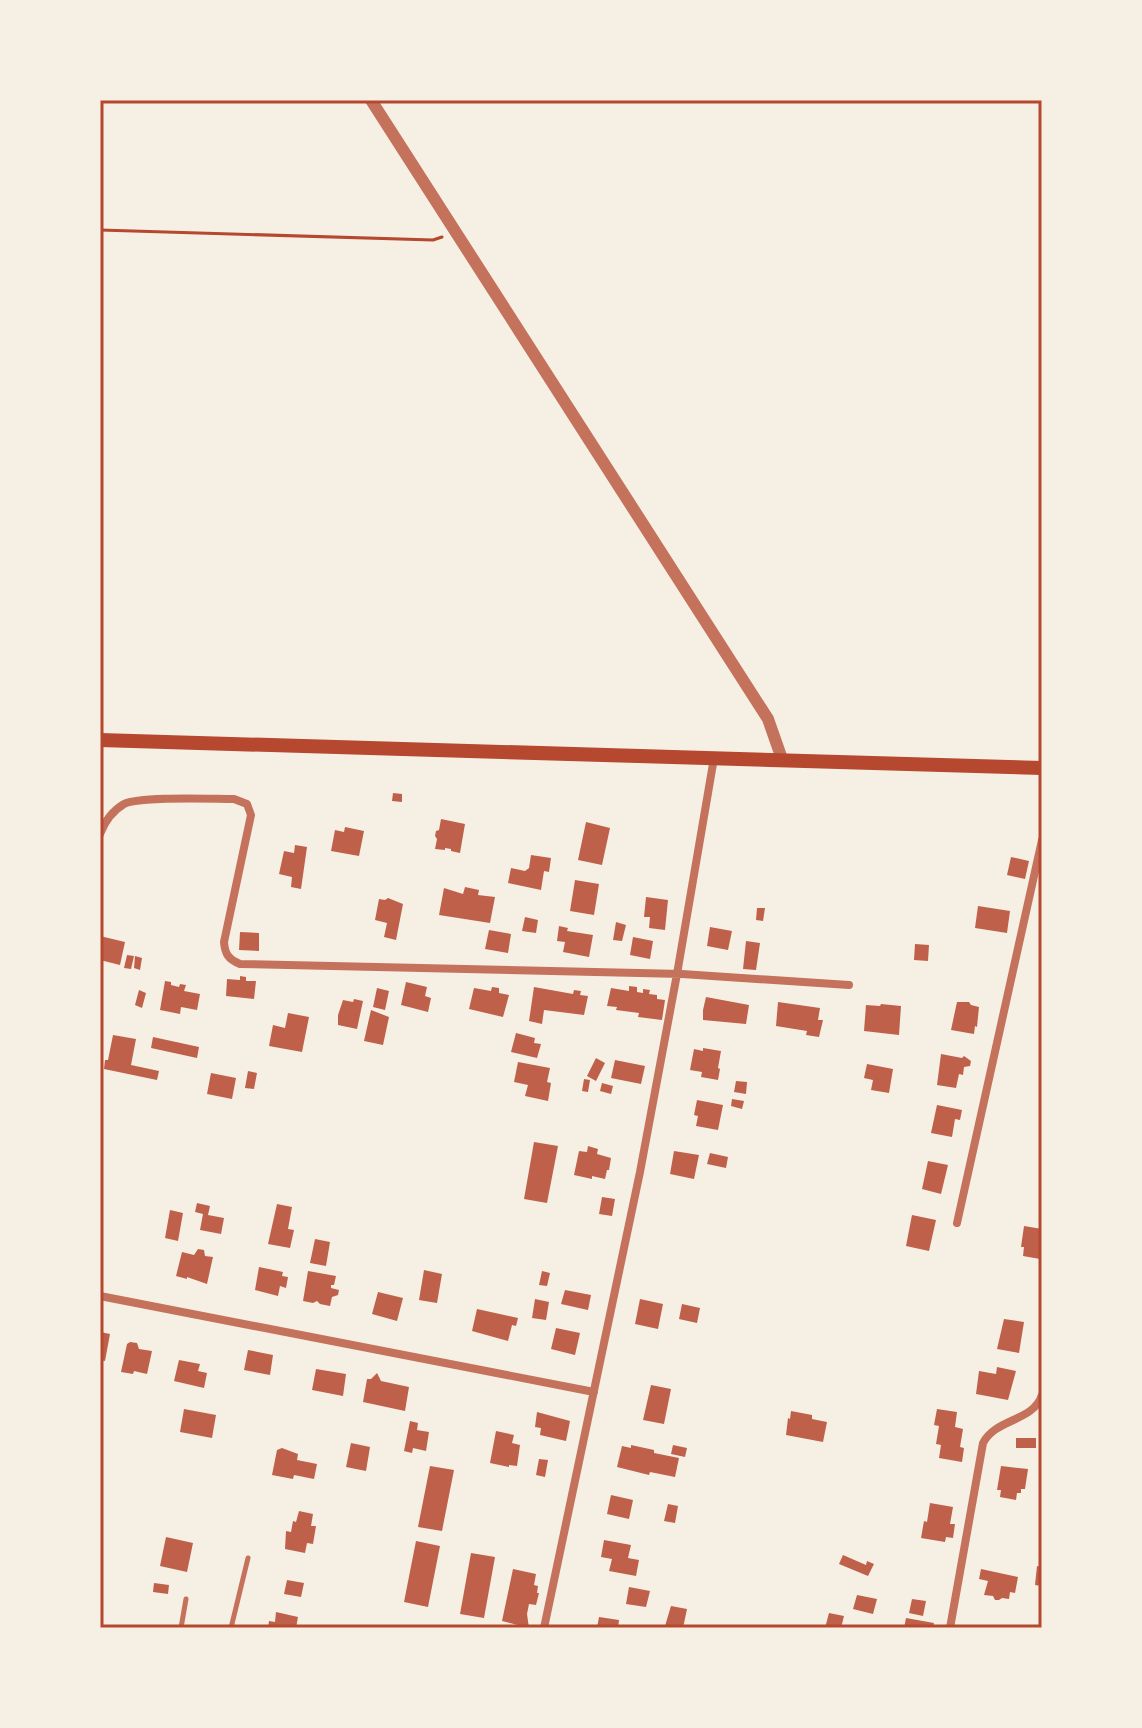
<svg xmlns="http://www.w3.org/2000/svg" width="1142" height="1728" font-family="Raleway,sans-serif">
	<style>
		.building { fill: #bf614a }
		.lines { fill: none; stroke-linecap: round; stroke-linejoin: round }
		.path { stroke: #b5482f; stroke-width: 3 }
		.service { stroke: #c5725c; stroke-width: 5 }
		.minor { stroke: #c5725c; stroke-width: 8 }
		.tertiary { stroke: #c5725c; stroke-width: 12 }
		.secondary { stroke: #b5482f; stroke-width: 14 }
		.neatline { fill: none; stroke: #b5482f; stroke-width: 3 }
	</style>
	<rect width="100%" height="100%" fill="#f6efe4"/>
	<!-- building -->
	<path class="building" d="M393,793L402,794V802L392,801Z
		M441,819L465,824L460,853L451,851V849L445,848V850L435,849L437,839L435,836L436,831L439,830Z
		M586,822L610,828L602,865L578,860Z
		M345,827L364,831L359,856L331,851L335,830L344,832Z
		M295,845L307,847L301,889L291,887L292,877L279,874L284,851L294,853Z
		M531,855L551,858L549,872L544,871L541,890L508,883L511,868L525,871L529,868Z
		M1011,857L1029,861L1025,879L1007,875Z
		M575,880L599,884L594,915L570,911Z
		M465,887L479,890L478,895L495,897L490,923L439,915L444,888L463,894Z
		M646,897L668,900L665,930L649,928L650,917H644Z
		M388,898L403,904L396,940L384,937L387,923L375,920L379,899L385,900Z
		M978,906L1010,911L1007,933L975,928Z
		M757,908H765L763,921L756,920Z
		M525,917L538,920L536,933L522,931Z
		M616,922L626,925L622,941L613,940Z
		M559,926L568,928L567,931L593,935L589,957L563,952L565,942L557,941Z
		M710,927L732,931L728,950L707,946Z
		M489,930L511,934L508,953L485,949Z
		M240,932L259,933V951L239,950Z
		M100,936L125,942L120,965L100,960Z
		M633,937L653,941L650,959L630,955Z
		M746,941L760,943L756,970L743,969Z
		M915,944L929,945L928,961L914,960Z
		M127,955L134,956L131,969L124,968Z
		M135,956L142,958L140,970L134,968Z
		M240,976L246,977V981H256L254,999L226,996L227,979L240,980Z
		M165,981L171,982V985L179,987L180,984L186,985L184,991L200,994L197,1010L181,1007L180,1014L160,1010Z
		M406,982L427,987L425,996L431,998L428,1012L401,1005Z
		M629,986L637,987V992L643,993V989L650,990L649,994L657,995V999L665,1000L662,1020L638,1017L639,1013L616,1010L617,1007L607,1006L611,988L629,991Z
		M492,987L499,988V993L509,995L503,1017L469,1009L474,988L491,991Z
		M534,987L573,994L574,990L581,991L580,995L588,996L584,1015L544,1010L542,1024L529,1021Z
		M377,988L389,991L385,1010L373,1007Z
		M139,990L146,993L142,1008L135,1005Z
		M706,997L749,1005L746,1024L703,1020V1010Z
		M354,999L363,1001L357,1029L338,1025V1015L343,1000L353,1002Z
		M778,1002L820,1008L818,1020H823L819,1037L806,1035L807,1031L776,1026Z
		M957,1002H969L971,1005L979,1007L977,1027L975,1026L974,1034L951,1030Z
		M881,1004L901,1006L899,1035L864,1031L866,1005L880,1006Z
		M371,1010L389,1017L383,1045L364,1041Z
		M288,1013L309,1017L302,1052L269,1046L273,1025L285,1028Z
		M516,1033L535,1038L534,1043L541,1044L537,1058L511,1052Z
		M113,1035L136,1039L131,1065L159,1071L157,1080L104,1069L105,1060H108Z
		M153,1037L199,1047L197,1058L151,1048Z
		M703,1048L721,1051L718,1068L720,1069L718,1080L701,1077L702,1072L690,1070L694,1049L703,1051Z
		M941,1054L962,1058L964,1056L971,1061L970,1066L964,1067L963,1075L959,1074L956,1088L937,1085Z
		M596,1058L605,1063L596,1081L587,1076Z
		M615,1060L645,1066L641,1084L611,1078Z
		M518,1062L550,1068L547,1082L551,1083L548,1101L525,1096L528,1085L514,1082Z
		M867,1064L893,1069L889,1093L871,1090L873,1080L864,1078Z
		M248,1071L257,1073L254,1089L245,1088Z
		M211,1073L236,1078L232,1099L207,1094Z
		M584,1079L590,1080L588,1092L582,1091Z
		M736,1081L747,1082L746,1094L734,1092Z
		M602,1083L613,1086L611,1094L600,1091Z
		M732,1099L744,1101L742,1109L731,1106Z
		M697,1100L723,1105L718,1130L696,1126L698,1116L694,1115Z
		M937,1105L962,1110L960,1120L955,1119L952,1137L931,1133Z
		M534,1142L558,1146L547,1203L524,1199Z
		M588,1146L598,1149L597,1154L611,1158L609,1170H607L605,1179L592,1176V1179L574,1175L579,1151L587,1152Z
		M674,1151L699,1155L694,1179L670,1174Z
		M710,1153L728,1157L726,1168L707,1164Z
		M928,1161L948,1165L941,1194L922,1189Z
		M602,1197L615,1199L612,1216L599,1214Z
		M197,1203L210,1206L208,1215L224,1218L221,1234L200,1230L203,1214L195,1212Z
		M277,1204L292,1207L288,1229L294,1230L290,1248L268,1244Z
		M170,1210L183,1213L178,1241L165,1238Z
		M912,1215L936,1220L929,1251L906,1246Z
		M1024,1226L1042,1229L1040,1259L1023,1256L1024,1247H1021Z
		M315,1239L330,1242L326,1266L310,1263Z
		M198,1249L204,1250L205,1256L213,1257L207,1284L187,1277V1279L176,1276L182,1252L194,1255Z
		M259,1267L283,1272L282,1276L288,1277L286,1288L280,1286L278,1296L255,1290Z
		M424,1270L442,1274L437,1303L419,1300Z
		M308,1271L336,1276L334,1285H331V1288L339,1290L338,1295L332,1297L330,1306L320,1304L317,1301L313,1303L303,1301Z
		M542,1271L550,1273L547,1286L539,1285Z
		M565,1290L591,1295L588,1310L561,1304Z
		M378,1292L403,1298L397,1321L372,1314Z
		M535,1299L549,1302L546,1320L532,1318Z
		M640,1299L663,1304L658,1329L635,1324Z
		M682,1304L700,1308L697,1323L679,1319Z
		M477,1309L518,1318L516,1326L512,1325L508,1341L472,1331Z
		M1004,1319L1024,1322L1019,1353L997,1349Z
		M556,1328L580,1333L575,1355L551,1349Z
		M100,1332L110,1334L105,1361L100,1360Z
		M130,1342L137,1343L139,1349L152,1351L147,1374L134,1371L133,1374L121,1372L127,1344Z
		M248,1350L273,1355L270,1375L244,1370Z
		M179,1360L200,1364L198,1371L207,1373L204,1388L174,1381Z
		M997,1367L1016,1371L1008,1400L976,1394L979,1371L996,1374Z
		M316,1369L346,1374L343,1396L312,1390Z
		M377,1373L381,1381L409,1387L405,1411L363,1402L367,1379H371Z
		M651,1385L671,1389L664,1424L643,1420Z
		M184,1409L216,1415L212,1438L180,1432Z
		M937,1409L957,1412L955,1427L963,1429L960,1447L964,1448L962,1462L939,1458L941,1445L936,1444L939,1426L934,1425Z
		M791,1411L812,1415V1419L827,1422L823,1442L786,1435L788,1418L790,1419Z
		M537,1412L570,1421L566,1441L540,1435L541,1428L535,1427Z
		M410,1421L418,1423L417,1430L429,1432L426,1451L413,1448L412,1453L404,1451Z
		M496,1431L514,1435L512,1443L520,1445L517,1466L509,1465V1467L490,1463Z
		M1016,1438H1036V1448H1016Z
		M351,1443L370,1447L366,1471L346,1467Z
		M631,1445L654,1450V1453L679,1458L675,1477L650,1472L649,1475L617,1467L622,1446L631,1448Z
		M673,1445L687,1448L685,1457L671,1454Z
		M282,1448L298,1454L297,1460L317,1464L314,1479L294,1475L293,1479L272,1475L277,1450Z
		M539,1459L548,1460L545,1477L536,1475Z
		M430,1466L454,1470L442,1531L418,1527Z
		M1001,1466L1028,1469L1025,1489H1021V1493H1017L1016,1500L1000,1497L1001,1490H997Z
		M611,1495L633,1500L629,1519L607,1514Z
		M930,1503L953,1507L950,1524H955L953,1538L946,1537L945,1542L921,1538L924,1521L927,1522Z
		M668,1504L678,1506L675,1523L664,1521Z
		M299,1511L313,1514L311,1526H316L313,1544L307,1543L305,1553L285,1549L286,1531L291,1532L293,1521L296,1522Z
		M166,1537L193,1543L187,1572L160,1566Z
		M604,1540L631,1545L628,1558L639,1560L636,1576L609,1571L612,1559L601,1557Z
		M416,1541L440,1546L428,1607L404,1602Z
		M471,1553L495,1557L484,1618L460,1614Z
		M843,1555L866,1565L867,1561L874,1564L868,1576L839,1564Z
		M1037,1566L1042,1567V1586L1035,1585Z
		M513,1569L536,1574L534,1585L538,1586L537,1593H539L536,1605L529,1604L527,1614L529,1628L502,1621Z
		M981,1569L1018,1577L1015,1593L1010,1592L1009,1599L1002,1598L999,1600H995L993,1596L984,1595L988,1581L979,1579Z
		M287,1580L304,1583L301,1597L284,1594Z
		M154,1583L169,1585L168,1594L153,1592Z
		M629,1587L650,1591L646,1607L626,1604Z
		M857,1595L877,1599L873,1614L853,1609Z
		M912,1599L926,1601L923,1616L909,1613Z
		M671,1606L687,1609L683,1628L665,1626Z
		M276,1612L298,1617L296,1628H268L269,1621L275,1622Z
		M829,1613L844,1616L841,1628H825Z
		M599,1617L619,1620L618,1628H597Z
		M906,1618L934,1623L933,1628H904Z"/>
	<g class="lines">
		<!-- path -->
		<path class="path" d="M100,230L433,240L442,237"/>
		<!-- service -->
		<path class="service" d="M181,1628L186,1599
			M231,1628L248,1558"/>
		<!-- minor -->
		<path class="minor" d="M100,834C105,821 112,811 124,804C140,796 211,799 234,799L247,804L251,815L224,942C225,954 228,959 240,964L682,974L849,985
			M957,1223L1042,840
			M100,1296L594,1392
			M544,1628L640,1172L677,974L714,758
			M950,1628L983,1443C996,1418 1033,1422 1042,1395"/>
		<!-- tertiary -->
		<path class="tertiary" d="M371,100L768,719L782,759"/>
		<!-- secondary -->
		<path class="secondary" d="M100,740L1042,768"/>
	</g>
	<!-- border -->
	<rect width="1142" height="1728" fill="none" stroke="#f6efe4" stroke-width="204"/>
	<rect x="102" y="102" width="938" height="1524" class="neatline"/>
</svg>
